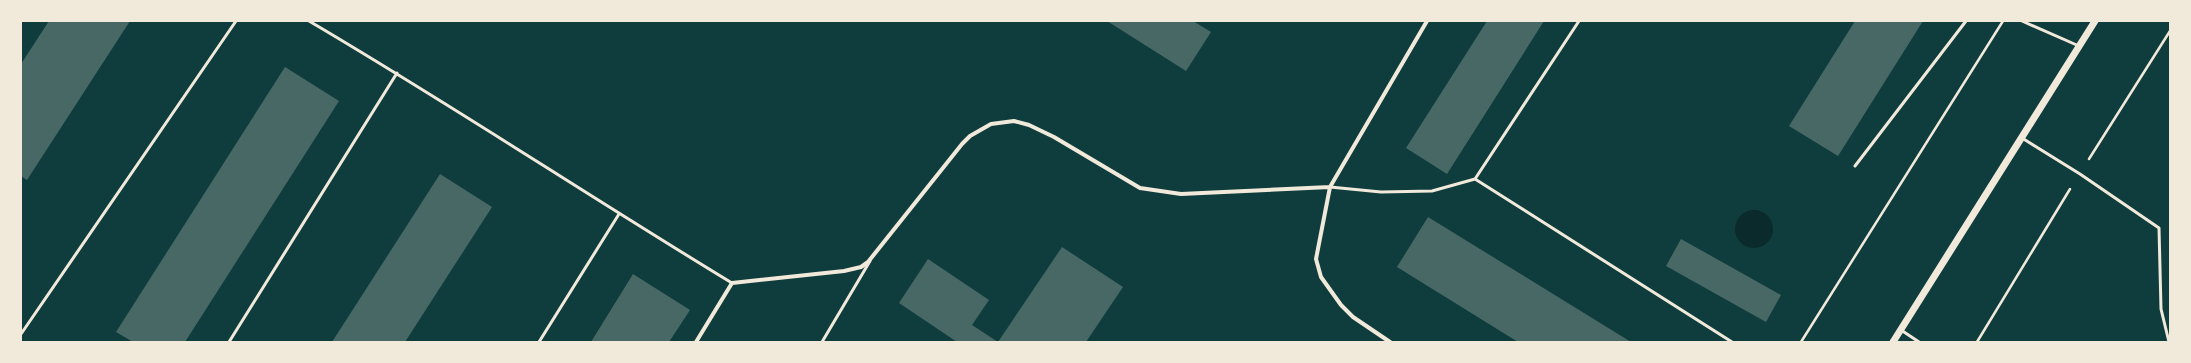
<svg xmlns="http://www.w3.org/2000/svg" width="2191" height="363" font-family="Rubik,sans-serif">
	<style>
		.water { fill: #0a2a2b }
		.building { fill: #486865 }
		.lines { fill: none; stroke-linecap: round; stroke-linejoin: round }
		.path { stroke: #f1e9da; stroke-width: 2.5 }
		.service { stroke: #f1e9da; stroke-width: 3 }
		.minor { stroke: #f1e9da; stroke-width: 4 }
		.tertiary { stroke: #f1e9da; stroke-width: 7 }
	</style>
	<rect width="100%" height="100%" fill="#0f3d3e"/>
	<!-- water -->
	<path class="water" d="M1735 229a19 19 0 1 1 38 0a19 19 0 1 1-38 0Z"/>
	<!-- building -->
	<path class="building" d="M49,21H130L27,180L21,176V64Z
		M1107,21H1193L1211,32L1186,71Z
		M1487,21H1544L1447,174L1406,148Z
		M1855,21H1923L1838,156L1789,126Z
		M285,67L339,101L185,342H133L116,332Z
		M440,174L492,207L405,342H332Z
		M1428,217L1631,342H1518L1397,267Z
		M1681,239L1781,295L1766,322L1666,266Z
		M1062,247L1123,287L1086,342H998Z
		M928,259L989,300L972,325L998,342H957L899,303Z
		M633,274L690,310L669,342H591Z"/>
	<g class="lines">
		<!-- path -->
		<path class="path" d="M2089,159L2170,31
			M1801,342L2003,21
			M1977,342L2070,189"/>
		<!-- service -->
		<path class="service" d="M309,21C452,105 590,197 732,283
			M2022,21L2079,46
			M2022,138L2080,174L2159,228L2161,309L2169,342
			M1855,166L1966,21
			M1475,179L1579,21
			M1330,187L1381,192L1432,191L1475,179L1732,342
			M1901,330L1919,342
			M21,334L236,21
			M229,342L397,73
			M539,342L619,214
			M822,342L870,261"/>
		<!-- minor -->
		<path class="minor" d="M696,342L732,283L844,271L861,267L868,262L962,144L970,136L991,124L1014,121L1029,125L1054,137L1140,188L1181,194L1330,187
			M1390,342L1353,317L1341,305L1321,277L1316,259L1330,187L1427,21"/>
		<!-- tertiary -->
		<path class="tertiary" d="M1893,342L2095,21"/>
	</g>
	<!-- border -->
	<rect width="2191" height="363" fill="none" stroke="#f1e9da" stroke-width="44"/>
</svg>
